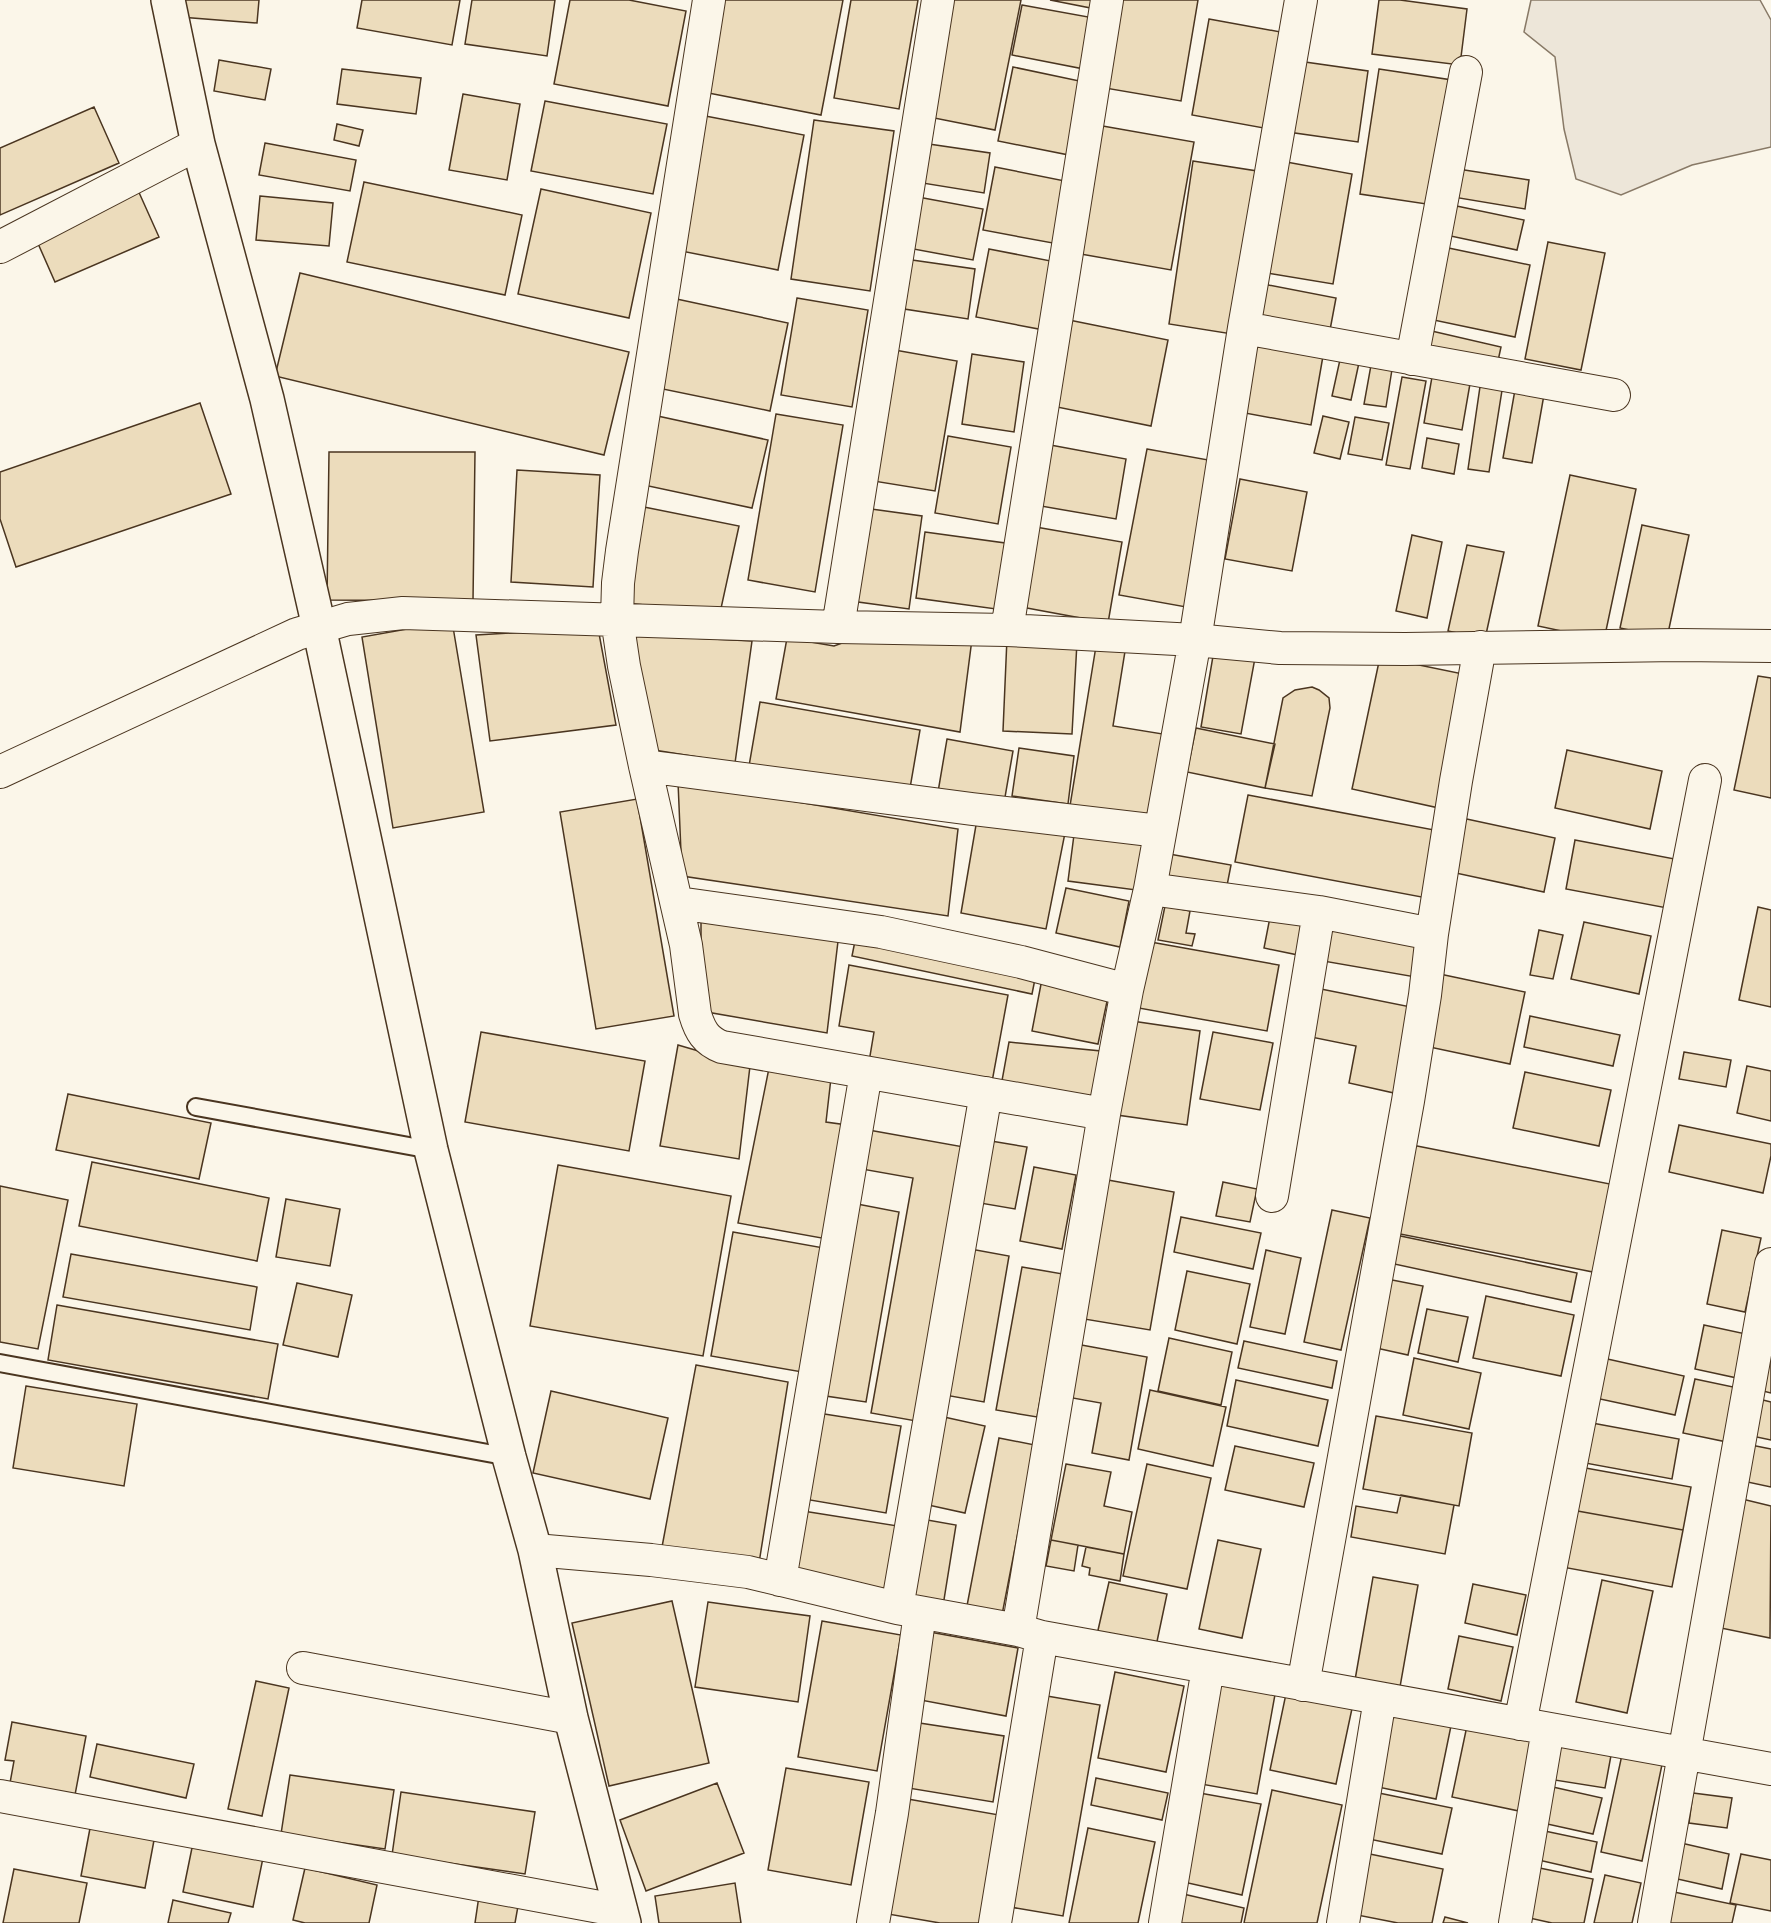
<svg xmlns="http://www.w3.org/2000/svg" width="1771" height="1923" font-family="'Alegreya Sans',sans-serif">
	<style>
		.green { fill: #ede6d9; stroke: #887966; stroke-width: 1.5 }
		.building { fill: #ecdcbc; stroke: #4a3520; stroke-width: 1.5 }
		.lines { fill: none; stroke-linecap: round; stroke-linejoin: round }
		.lane-casing { stroke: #4a3520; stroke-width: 20 }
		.street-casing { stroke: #4a3520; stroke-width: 34 }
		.secondary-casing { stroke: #4a3520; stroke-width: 36 }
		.lane { stroke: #fbf6e9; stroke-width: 16 }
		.street { stroke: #fbf6e9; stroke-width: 32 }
		.secondary { stroke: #fbf6e9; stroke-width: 33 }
	</style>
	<rect width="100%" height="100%" fill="#fbf6e9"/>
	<!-- green -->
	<path class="green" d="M1531,0H1760L1771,20V147L1692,165L1621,195L1576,179L1564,129L1555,57L1524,32Z"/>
	<!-- building -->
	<path class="building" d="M181,0H259L257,23L180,17Z
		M362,0H460L452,45L357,28Z
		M472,0H555L547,56L465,44Z
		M570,0H629L686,11L668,106L554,84Z
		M713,0H843L821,115L698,91Z
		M851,0H918L899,109L834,98Z
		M946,0H1021L995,130L924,116Z
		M1050,0H1103L1101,10Z
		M1114,0H1198L1181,101L1099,87Z
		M1379,0H1400L1467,9L1460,65L1372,54Z
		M1022,5L1094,18L1084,69L1012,55Z
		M1209,19L1286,33L1269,129L1192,115Z
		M219,60L271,69L265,100L214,91Z
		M1291,60L1368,71L1358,142L1281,131Z
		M1013,67L1089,83L1074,156L998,141Z
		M342,69L421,78L416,114L337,104Z
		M1379,69L1452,80L1433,205L1360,194Z
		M463,94L520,104L507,180L449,170Z
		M545,101L667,124L653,194L531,171Z
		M94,107L119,163L0,215V148Z
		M695,114L804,135L778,270L671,249Z
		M814,120L894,131L870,291L791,279Z
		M337,124L363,130L359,146L334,140Z
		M1097,125L1194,142L1171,270L1075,253Z
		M265,143L356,160L350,191L259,175Z
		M922,143L990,153L984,193L916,182Z
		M1193,161L1257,171L1232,334L1169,324Z
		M1281,161L1352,174L1333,284L1261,272Z
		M995,167L1070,182L1058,244L983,230Z
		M1458,169L1529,180L1525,209L1453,197Z
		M364,182L522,215L505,295L347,262Z
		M137,188L159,237L55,282L36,239Z
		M541,189L651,213L629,318L518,294Z
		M260,196L333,203L329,246L256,240Z
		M918,197L983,209L973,260L908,248Z
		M1447,204L1524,220L1517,250L1441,234Z
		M1548,242L1605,253L1581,370L1525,359Z
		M1439,246L1530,265L1515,337L1424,318Z
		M989,249L1056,262L1044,330L976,317Z
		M905,259L975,269L968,319L898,308Z
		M300,273L629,352L604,455L275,376Z
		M1253,282L1336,298L1330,330L1247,313Z
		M672,298L788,323L770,411L653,387Z
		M797,298L868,310L852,407L781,395Z
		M1069,320L1168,340L1151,426L1052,406Z
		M1423,329L1501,347L1496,370L1418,352Z
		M1246,343L1323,356L1311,425L1234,411Z
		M889,349L957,361L935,491L867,480Z
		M972,354L1024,362L1014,432L962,424Z
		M1373,354L1394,357L1386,407L1364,404Z
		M1341,355L1360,358L1351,400L1332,396Z
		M1433,371L1471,378L1462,430L1424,423Z
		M1402,377L1426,381L1410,469L1386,465Z
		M1481,380L1503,384L1489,472L1468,469Z
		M1516,384L1545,389L1532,463L1503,458Z
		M200,403L231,494L16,567L0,519V472Z
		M776,414L843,425L815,592L748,580Z
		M653,415L768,440L752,508L639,484Z
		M1323,416L1349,422L1340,459L1314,453Z
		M1355,417L1389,423L1382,460L1348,454Z
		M948,436L1011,447L998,524L935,513Z
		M1427,438L1459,444L1454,474L1422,468Z
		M1045,444L1126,459L1116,519L1035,505Z
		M1147,449L1214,461L1186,607L1119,595Z
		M329,452H475L473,601L327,600Z
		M517,470L600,475L593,587L511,582Z
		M1570,475L1636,489L1604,640L1538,626Z
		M1240,479L1307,492L1292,571L1225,559Z
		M639,506L739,526L720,613L626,603Z
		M864,508L922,516L909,609L851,601Z
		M1642,525L1689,535L1667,638L1620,628Z
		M1030,526L1122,542L1108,623L1016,606Z
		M925,532L1005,543L996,609L916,598Z
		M1412,535L1442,542L1427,618L1396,611Z
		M1467,545L1504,552L1485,639L1448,631Z
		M452,621L484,812L393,828L362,637Z
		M598,628L616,725L490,741L476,635Z
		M633,635L752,641L735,763L654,750Z
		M787,638L834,646L856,638L972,639L960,732L776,699Z
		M1007,638L1077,642L1072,734L1003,731Z
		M1097,640L1126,645L1113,726L1163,734L1148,825L1069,812Z
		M1213,656L1255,658L1241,734L1201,727Z
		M1380,657L1468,675L1439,808L1352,789Z
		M1758,676L1771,678V798L1734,790Z
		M1312,687L1319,690L1329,698L1330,708L1312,796L1265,788L1283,698L1295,690Z
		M760,702L920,730L909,794L749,766Z
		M1196,728L1275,744L1265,788L1187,772Z
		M947,739L1013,751L1004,803L938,792Z
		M1019,748L1074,756L1068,804L1012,796Z
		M1567,750L1662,771L1650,829L1555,808Z
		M678,782L958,829L948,916L682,876Z
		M1248,795L1445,832L1432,899L1235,862Z
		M637,799L674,1016L596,1029L560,812Z
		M1462,818L1555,838L1544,892L1451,872Z
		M976,825L1065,833L1046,929L961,913Z
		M1075,827L1144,837L1136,890L1068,881Z
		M1575,840L1680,860L1667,908L1566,889Z
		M1158,852L1231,865L1225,896L1153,883Z
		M1066,888L1129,901L1120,947L1056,933Z
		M1165,906L1190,911L1186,933L1195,934L1192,946L1158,940Z
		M1758,907L1771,910V1007L1739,1000Z
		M1271,912L1310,919L1303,956L1264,948Z
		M701,914L839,933L827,1033L701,1011Z
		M1584,922L1651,936L1639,994L1571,979Z
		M1329,923L1428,940L1421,978L1323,961Z
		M1539,930L1563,935L1553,979L1530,975Z
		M856,936L1036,974L1032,994L852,956Z
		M1145,941L1279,965L1267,1031L1133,1007Z
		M849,965L1008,995L992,1082L869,1062L874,1032L839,1026Z
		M1435,973L1525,992L1510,1064L1420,1045Z
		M1042,979L1109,992L1098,1044L1032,1031Z
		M1311,987L1411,1007L1394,1093L1349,1083L1356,1046L1301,1035Z
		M1530,1016L1620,1035L1613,1066L1524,1047Z
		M1125,1020L1200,1031L1187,1125L1110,1114Z
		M481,1032L645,1061L629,1151L465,1122Z
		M1213,1032L1273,1043L1260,1110L1200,1099Z
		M1009,1042L1101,1051L1093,1100L1001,1086Z
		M678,1045L750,1066L739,1159L660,1146Z
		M1684,1052L1731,1060L1726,1087L1679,1079Z
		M1747,1066L1771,1071V1121L1737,1113Z
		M769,1068L831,1078L826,1122L847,1125L827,1239L738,1223Z
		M1525,1072L1611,1090L1599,1146L1513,1128Z
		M68,1094L211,1123L199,1179L56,1150Z
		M1679,1125L1771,1144V1156L1763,1193L1669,1172Z
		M863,1129L964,1147L916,1421L871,1413L913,1178L856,1168Z
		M985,1140L1027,1147L1015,1209L974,1202Z
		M1412,1145L1610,1184L1593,1272L1395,1233Z
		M92,1162L269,1198L257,1261L79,1226Z
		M558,1165L731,1196L703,1356L530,1326Z
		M1034,1167L1076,1175L1062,1249L1020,1241Z
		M1108,1180L1174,1192L1150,1330L1084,1319Z
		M1223,1182L1257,1189L1250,1222L1216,1216Z
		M0,1186L68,1200L38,1349L0,1342Z
		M286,1199L340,1209L330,1266L276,1257Z
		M852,1203L899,1212L866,1402L819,1395Z
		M1332,1210L1370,1218L1341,1350L1304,1342Z
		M1181,1217L1261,1233L1253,1269L1174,1252Z
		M1722,1230L1761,1238L1745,1312L1707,1304Z
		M733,1232L824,1248L802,1372L711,1356Z
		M1391,1234L1577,1273L1571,1302L1385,1262Z
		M965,1248L1009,1256L984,1402L939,1394Z
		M1266,1250L1301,1258L1285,1334L1250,1327Z
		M71,1254L257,1287L250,1330L63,1297Z
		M1022,1267L1063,1274L1037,1417L996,1410Z
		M1187,1271L1250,1284L1237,1344L1175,1330Z
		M1382,1278L1423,1286L1408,1355L1367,1346Z
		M297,1283L352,1295L338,1357L283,1345Z
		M1486,1296L1574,1315L1561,1376L1473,1358Z
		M57,1305L278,1344L268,1399L48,1360Z
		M1427,1309L1468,1317L1458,1362L1418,1353Z
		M1704,1325L1746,1334L1737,1378L1695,1369Z
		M1169,1338L1232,1352L1221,1405L1158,1391Z
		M1244,1341L1337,1361L1332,1388L1238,1368Z
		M1076,1344L1147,1357L1129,1460L1092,1453L1101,1403L1067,1397Z
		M1771,1345V1393L1755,1389Z
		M1594,1356L1684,1376L1675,1415L1586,1396Z
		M1414,1358L1481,1373L1469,1429L1403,1415Z
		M696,1365L788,1382L759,1563L662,1547Z
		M1695,1379L1738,1388L1727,1442L1683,1433Z
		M1236,1380L1328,1400L1318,1446L1227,1426Z
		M26,1386L137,1404L124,1486L13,1468Z
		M1150,1390L1226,1407L1213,1466L1138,1449Z
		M551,1391L668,1418L650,1499L533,1473Z
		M1755,1398L1771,1402V1440L1747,1435Z
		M818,1413L901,1426L886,1513L804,1499Z
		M935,1415L985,1426L965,1513L919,1503Z
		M1376,1416L1472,1433L1459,1506L1363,1489Z
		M1592,1423L1679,1439L1672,1479L1585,1463Z
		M999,1438L1035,1445L1001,1620L966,1611Z
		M1746,1444L1771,1449V1487L1738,1480Z
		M1235,1446L1314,1463L1304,1507L1225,1490Z
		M1066,1464L1111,1472L1104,1506L1132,1512L1124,1554L1051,1540Z
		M1147,1464L1211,1478L1187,1589L1123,1576Z
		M1580,1467L1691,1487L1683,1530L1572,1510Z
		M1401,1495L1454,1505L1445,1554L1351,1537L1356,1506L1397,1513Z
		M1738,1498L1771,1506L1770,1638L1711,1626Z
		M1572,1510L1683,1530L1672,1587L1562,1567Z
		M803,1511L898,1526L886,1593L790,1572Z
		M916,1518L956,1525L942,1612L901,1604Z
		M1051,1540L1078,1545L1074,1571L1046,1566Z
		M1218,1540L1261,1549L1242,1638L1199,1629Z
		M1086,1547L1124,1554L1120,1581L1089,1575L1090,1568L1082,1566Z
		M1373,1577L1418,1585L1400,1687L1355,1680Z
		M1602,1580L1653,1591L1627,1713L1576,1702Z
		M1109,1582L1167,1594L1155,1651L1096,1639Z
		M1473,1584L1526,1595L1517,1635L1465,1623Z
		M672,1601L709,1763L609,1786L572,1623Z
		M708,1602L810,1616L798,1702L695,1687Z
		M822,1621L901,1635L877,1771L798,1757Z
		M924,1631L1018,1648L1006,1716L915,1699Z
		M1459,1636L1513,1647L1501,1701L1448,1689Z
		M1115,1672L1184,1686L1166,1772L1098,1758Z
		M1215,1676L1276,1689L1257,1794L1195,1783Z
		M256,1681L289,1688L262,1816L228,1809Z
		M1287,1689L1354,1699L1336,1784L1270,1770Z
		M1041,1695L1100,1705L1063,1916L1004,1906Z
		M1387,1710L1452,1721L1436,1799L1373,1786Z
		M1468,1721L1535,1735L1519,1811L1452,1797Z
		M12,1722L86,1736L75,1795L10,1783L14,1761L5,1760Z
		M913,1722L1004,1736L993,1802L902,1787Z
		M1555,1740L1612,1750L1605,1788L1548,1779Z
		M97,1744L194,1764L186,1798L90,1777Z
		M1623,1750L1664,1755L1642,1861L1601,1852Z
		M786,1768L869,1782L851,1885L768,1870Z
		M290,1775L394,1790L385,1849L281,1834Z
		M1096,1778L1168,1793L1162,1820L1091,1805Z
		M717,1783L744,1853L646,1891L620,1820Z
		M1544,1785L1602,1798L1593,1834L1538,1822Z
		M1272,1790L1342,1805L1317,1923H1244Z
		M401,1792L535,1812L525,1874L392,1855Z
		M1194,1792L1261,1804L1242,1895L1179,1881Z
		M1374,1792L1452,1808L1442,1854L1364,1838Z
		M1693,1793L1732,1798L1727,1828L1689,1823Z
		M902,1798L1005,1816L987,1923H940L882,1913Z
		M91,1823L155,1835L145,1888L81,1876Z
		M1088,1828L1155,1842L1138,1923H1069Z
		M1540,1830L1597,1842L1591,1872L1534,1859Z
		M194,1838L264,1853L253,1907L183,1892Z
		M1681,1843L1729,1854L1722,1889L1673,1878Z
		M1365,1853L1443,1869L1432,1923H1398L1352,1914Z
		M1741,1854L1771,1860V1911L1730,1903Z
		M1530,1866L1593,1879L1584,1923H1552L1521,1916Z
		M305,1868L377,1885L369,1923H305L293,1920Z
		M14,1869L87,1883L79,1923H3Z
		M1605,1875L1641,1883L1632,1923H1594Z
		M735,1883L741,1923H659L655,1896Z
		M480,1889L520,1895L515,1923H475Z
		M1674,1892L1736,1905L1732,1923H1667Z
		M1179,1893L1244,1908L1241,1923H1174Z
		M173,1900L231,1913L228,1923H168Z
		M1445,1917L1468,1923H1443Z"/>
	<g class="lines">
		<defs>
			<path id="lane" d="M196,1107L431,1150
				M0,1363L509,1457"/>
			<path id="street" d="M709,0L622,551L618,583L617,619L624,666L645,766L686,945L695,1014C700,1031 706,1041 722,1047L1104,1114
				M0,247L198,144
				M1244,328L1614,395
				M1412,359L1466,72
				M838,627L938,0
				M1007,630L1107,0
				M645,766L972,809L1159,831
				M0,772L297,634L348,619L403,613L838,627L1007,630L1195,640L1280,648L1405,649L1678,645L1771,646
				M1150,889L1319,912L1432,934L1425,995L1408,1101L1303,1685
				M678,903L881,932L1021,962L1127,990
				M1432,934L1456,781L1480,647
				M1272,1196L1319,912
				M535,1550L651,1560L748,1572L897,1608L1018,1630L1042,1637L1771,1769
				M780,1580L866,1073
				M897,1608L986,1093
				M1018,1630L1104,1114L1127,990L1150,889L1195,640L1244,328L1301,0
				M303,1668L571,1718
				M1520,1724L1705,780
				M0,1796L621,1911
				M873,1923L892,1813L920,1613
				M995,1923L1042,1637
				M1165,1923L1208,1668
				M1343,1923L1380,1699
				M1515,1923L1548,1729
				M1654,1923L1771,1264"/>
			<path id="secondary" d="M168,0L198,144L267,399L319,627L431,1150L509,1457L535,1550L571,1718L624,1923"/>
		</defs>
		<!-- lane casing -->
		<use href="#lane" class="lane-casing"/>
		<!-- street casing -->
		<use href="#street" class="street-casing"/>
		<!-- secondary casing -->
		<use href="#secondary" class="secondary-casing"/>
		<!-- lane -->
		<use href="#lane" class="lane"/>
		<!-- street -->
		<use href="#street" class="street"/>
		<!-- secondary -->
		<use href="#secondary" class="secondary"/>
	</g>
</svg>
